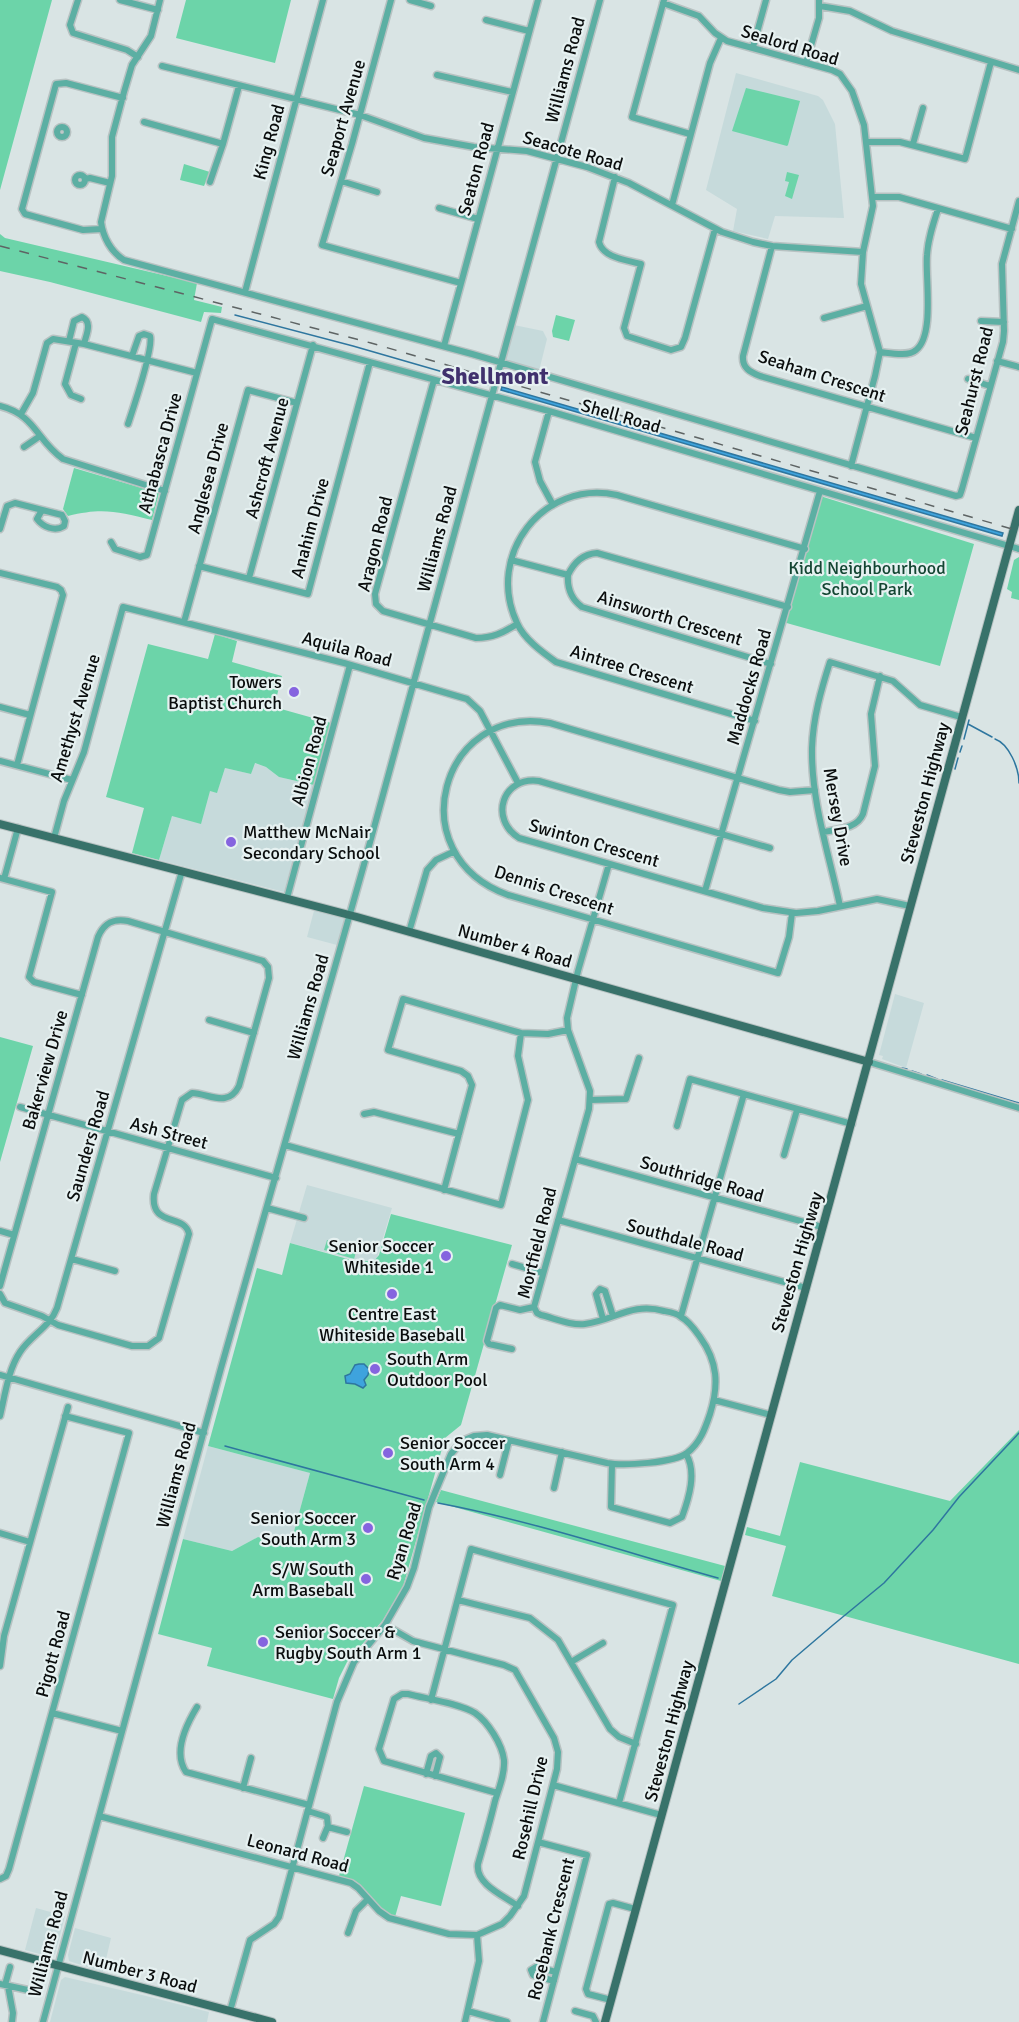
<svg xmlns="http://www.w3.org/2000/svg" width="1019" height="2022" font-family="Signika,sans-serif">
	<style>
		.built { fill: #c6dadb }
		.green { fill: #6cd4a9 }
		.water { fill: #3ea3dd; stroke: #2e769f; stroke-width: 1.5 }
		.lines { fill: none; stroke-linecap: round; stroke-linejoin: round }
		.stream { stroke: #2e769f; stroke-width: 1.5 }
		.minor-casing { stroke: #b8c2c2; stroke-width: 9 }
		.major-casing { stroke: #b8c2c2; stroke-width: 10 }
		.minor { stroke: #5cafa3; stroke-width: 6 }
		.major { stroke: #38726a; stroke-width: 8 }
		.rail { stroke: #5e6464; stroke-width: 1.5; stroke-dasharray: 10 10; stroke-linecap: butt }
		.poi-dot { fill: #8564df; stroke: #e6f1f1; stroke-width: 2 }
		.labels { text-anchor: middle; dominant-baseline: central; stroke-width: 4.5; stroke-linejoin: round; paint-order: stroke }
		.street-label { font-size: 18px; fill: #0a0d0d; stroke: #e6f1f1 }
		.park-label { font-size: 18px; fill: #134532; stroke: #e6f1f1 }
		.poi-label { font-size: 18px; fill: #0a0d0d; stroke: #e6f1f1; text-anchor: end }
		.district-label { font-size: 24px; font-weight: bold; fill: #40316d; stroke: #e6f1f1 }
	</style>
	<rect width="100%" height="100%" fill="#d9e4e4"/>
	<!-- built -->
	<path class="built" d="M736,73L818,96L823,100L835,124L844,218L775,216L768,239L733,231L737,209L706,190Z
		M514,325L543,331L547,339L539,371L504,361Z
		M254,763L266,767L279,777L314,785L284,892L159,860L172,816L210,791L217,792L225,768L251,774Z
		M315,907L345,916L337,945L307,937Z
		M895,994L924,1003L906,1068L882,1059L883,1056L879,1055Z
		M307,1185L392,1208L377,1258L370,1263L363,1262L290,1243Z
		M208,1446L310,1473L290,1546L258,1537L232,1551L183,1539Z
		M36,1908L65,1916L55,1954L51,1957L25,1950Z
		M75,1928L111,1938L103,1972L69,1961L68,1955Z
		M65,1977L146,1996L209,2012L207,2022H50L61,1980Z"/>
	<!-- green -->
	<path class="green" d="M0,0H52L0,190Z
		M186,0H291L275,63L176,38Z
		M746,88L800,101L788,145L787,146L732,131Z
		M184,164L210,172L204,186L180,180Z
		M787,172L799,175L792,199L785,196L789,182L785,181Z
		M0,234L5,238L197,283L194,300L222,307L221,313L204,312L201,322L50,282L0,271Z
		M556,315L575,320L569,341L553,337L552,331Z
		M74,468L159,493L152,520C119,512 103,507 68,516L63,509Z
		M817,495L974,544L940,666L783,622Z
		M1019,557V600L1011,598L1012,592L1007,589L1014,560Z
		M215,634L237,641L232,662L282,676L274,707L331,723L314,785L279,777L266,767L255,763L251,774L225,768L217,793L210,791L201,824L172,816L159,860L132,853L144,808L106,797L148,644L208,659Z
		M0,1037L33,1046L0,1162Z
		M391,1214L512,1245L461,1425L445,1438L403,1587L383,1620L347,1662L339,1678L333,1699L207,1666L212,1648L158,1634L183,1539L232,1551L258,1537L290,1546L310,1473L208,1446L257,1268L282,1275L290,1243L355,1261H374L379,1255Z
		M327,1240L357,1249L354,1259L324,1250Z
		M1019,1430V1664L772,1596L786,1546L745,1535L747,1527L780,1536L800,1462L950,1501Z
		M441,1490L725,1566L721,1581L436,1502Z
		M364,1786L465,1813L441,1906L401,1896L395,1917C371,1908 367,1885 339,1876Z"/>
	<!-- water -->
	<path class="water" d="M502,387L1003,533L1002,536L998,535L501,390Z
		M359,1364H364L369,1369L368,1375L364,1380L366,1385L363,1388L355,1384L346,1383L345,1376L350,1374L355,1365Z"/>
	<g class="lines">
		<!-- stream -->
		<path class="stream" d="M235,315L353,346L488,385
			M968,724L992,737
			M964,739L969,720
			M995,739C1009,744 1019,768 1019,783
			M960,752L962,746
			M955,769L958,758
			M902,1068L907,1069
			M912,1071L921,1074
			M927,1075L937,1079
			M942,1080L1019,1103
			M225,1446L424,1500
			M438,1503C533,1521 625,1552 718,1578
			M739,1704L776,1679L792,1660L833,1625L884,1583L933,1530L959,1497L1019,1433"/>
		<defs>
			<path id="minor" d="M78,0L70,25L73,33L127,50L138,57
				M120,0L158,10
				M160,0L151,36L132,65L124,92L112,137V176L101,222C103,237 111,252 124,260L472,354L956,496L960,495L962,489L1003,342L1004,331L1002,264L1019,201
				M391,0L352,144L322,245L461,283
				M410,0L431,6
				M664,0L632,117L690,134
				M663,3L699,16L715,33L727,41L832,70L840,74L852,91L864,125L873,206L863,252L861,284L880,352L875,376L851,466
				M820,6L850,11L892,31L1019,70
				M486,20L529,31
				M753,47L766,0
				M806,63L819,18V0
				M162,66L360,115L424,138L474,147L527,151L587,167L629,183L722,232L753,242L772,246L863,252
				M437,75L512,92
				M144,122L223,144
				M57 132a5 5 0 1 1 10 0a5 5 0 1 1-10 0Z
				M866,142H900L965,159L991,62
				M913,144L923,108
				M75 180a5 5 0 1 1 10 0a5 5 0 1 1-10 0Z
				M615,177L599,242C603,258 627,260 641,264L624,328L627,336L671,350L681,347L685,338L715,229
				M85,179L90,178L110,183
				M341,181L377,192
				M210,182L223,144L239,86
				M872,197H899L1012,229
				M672,205L710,63L721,38
				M439,208L478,219
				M102,229L83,230L25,214L22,209L56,84L66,83L123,98
				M772,246L743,356C742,368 750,372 760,376L976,438
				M245,292L323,0
				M824,318L867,306
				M981,321L1004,322
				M69,341L74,321L82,317C93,322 86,335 84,344
				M76,343L65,384L71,395L81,399
				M444,346L538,0
				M880,352C890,353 908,357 916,350C935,335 925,277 927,255C928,239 933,224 938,209
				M997,361L1019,367
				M968,379L990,386
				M434,380L375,594L376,604L383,611L476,638C492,638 503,633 517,624
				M0,406C36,415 36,440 63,459L165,491
				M549,411L535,462L540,481L553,505
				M21,414L33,393L47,343L53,339L84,344L197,373
				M128,424C133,409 154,347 150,336L144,334L139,336L132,356
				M24,447L40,436
				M0,529L7,506L15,503L62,515L65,521L64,526C55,532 43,527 37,519L42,510
				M111,542L115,549L140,557L147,555L212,319L549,411L1019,549
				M511,560L568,575
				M199,566L308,594L370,362
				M0,573L57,587L61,590L63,595L17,765
				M249,578L313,345
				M184,622L248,390L297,403
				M771,664L582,607C571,599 567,589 568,575C574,562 583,554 597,553L788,607
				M0,707L30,715
				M755,721L556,662C542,652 524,639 517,623C485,555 543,479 617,495L805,549
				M0,761L72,780
				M824,832C837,829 857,829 863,814L875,766L871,714L880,676
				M54,838L64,801L84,752L123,607L344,663L467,699L480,711L518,783
				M770,848L539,781C502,776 489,819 519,838L763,908L796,913L818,911L877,899L910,906
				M0,878L52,892L29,977L34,982L82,995
				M4,879L18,828
				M705,891L820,491
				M287,898L350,665
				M840,906C829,854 811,801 812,748C813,718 821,690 830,662L893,681L920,705L961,717
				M792,913L789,937L778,973L508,895C398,855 441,703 550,723L779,790L790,792L815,790
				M409,932L427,870L436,860L453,852
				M209,1020L254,1033
				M869,1062L1019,1108
				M590,1100L626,1099L639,1058
				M20,1107L276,1178
				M364,1114L374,1112L459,1134
				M677,1126L690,1079L852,1124
				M285,1145L501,1205L528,1100L518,1056L521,1033
				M784,1155L797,1110
				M575,1159L822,1227
				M444,1190L472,1085L468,1076L461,1071L388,1050L403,999L521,1033L548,1034L568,1030
				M267,1208L304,1218
				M558,1220L806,1288
				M0,1231L14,1235
				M72,1259L115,1271
				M512,1264L543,1273
				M0,1286L98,937C104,923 113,918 128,921L263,961L268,967L269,978L239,1086C228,1108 210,1094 192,1093L182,1100L154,1194C150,1228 185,1213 189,1234L159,1338L148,1346H132L58,1325L42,1316L5,1303L0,1294
				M681,1316L744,1094
				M603,1319L596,1294L600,1289L605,1291L613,1316
				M512,1349L489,1344L487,1341L496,1308L500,1305L520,1310L534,1307
				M0,1375L204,1433
				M714,1400L771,1415
				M0,1416C5,1395 8,1370 20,1352C31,1335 50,1327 57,1308L182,871
				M612,1464L611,1507L670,1523L682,1517C689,1498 697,1472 686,1454
				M500,1475L509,1440
				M554,1488L562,1452
				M0,1533L30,1542
				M458,1600L530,1618L558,1640L610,1729L619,1737L636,1744
				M571,1662L603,1643
				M0,1666L4,1636L68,1407
				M431,1700L471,1549L673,1605L619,1803
				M197,1707C186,1725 173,1753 186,1772L309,1805
				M52,1713L122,1731
				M426,1774L431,1756L436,1753L440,1757L435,1776
				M553,1785L661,1815
				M243,1788L251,1758
				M497,1793L384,1761L379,1749L394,1699L402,1694H408C427,1699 458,1703 475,1713C488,1722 502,1744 504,1760C505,1774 499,1788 495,1801C490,1822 484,1843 478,1864C475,1884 504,1896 518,1906
				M308,1811L327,1817L328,1827L347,1832
				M99,1816L351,1883L358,1888L379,1911L389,1918L449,1934L477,1935L502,1924L510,1916L524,1896L557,1769L558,1752L554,1738L515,1670L504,1665L413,1641L385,1625
				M323,1838L328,1826
				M538,1842L587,1855L543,2022
				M0,1879L6,1876L9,1869L129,1433L65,1416
				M348,1933L356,1911L368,1899
				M554,1981L533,1975L531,1970L536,1967L556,1972
				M0,1984L37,1992
				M5,1985L10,1967
				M8,1986L13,2013L12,2022
				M611,2000L588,1994L586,1989L609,1904L613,1903L635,1909
				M230,2011L250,1940L274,1924L279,1917L337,1702L354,1662L385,1625L407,1587L414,1568L429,1507L451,1454L462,1441L474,1436L487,1435L607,1463C623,1466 674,1463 687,1453C700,1443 705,1429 710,1414C719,1385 718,1362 700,1337C695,1330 689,1321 681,1317C677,1313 670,1312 664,1311C632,1302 615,1320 585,1324C571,1326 554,1318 541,1315L537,1313L534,1307L589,1109L590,1091L568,1030L567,1018L578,971L609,864
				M468,2011L507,2022
				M575,2011L593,2016L596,2022
				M43,2022L221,1368L363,868L600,0
				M465,2022L479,1961L477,1935"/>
			<path id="major" d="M0,824L357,917L869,1062
				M0,1950L272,2022
				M605,2022L1019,510"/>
		</defs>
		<!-- minor casing -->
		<use href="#minor" class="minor-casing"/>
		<!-- major casing -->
		<use href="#major" class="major-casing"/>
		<!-- minor -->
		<use href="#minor" class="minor"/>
		<!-- major -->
		<use href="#major" class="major"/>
		<!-- rail -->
		<path class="rail" d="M0,246L371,343L1019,531"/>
	</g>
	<!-- markers -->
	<g class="poi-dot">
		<circle cx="294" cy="692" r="6"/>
		<circle cx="231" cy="842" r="6"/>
		<circle cx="446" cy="1256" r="6"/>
		<circle cx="392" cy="1294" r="6"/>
		<circle cx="375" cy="1369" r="6"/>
		<circle cx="388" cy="1453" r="6"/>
		<circle cx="368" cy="1528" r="6"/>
		<circle cx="366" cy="1579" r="6"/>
		<circle cx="263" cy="1642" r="6"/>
	</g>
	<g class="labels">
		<!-- street labels -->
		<g class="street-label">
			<text transform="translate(790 45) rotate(17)">Sealord Road</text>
			<text transform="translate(565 70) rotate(-75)">Williams Road</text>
			<text transform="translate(343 118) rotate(-74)">Seaport Avenue</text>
			<text transform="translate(269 142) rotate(-75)">King Road</text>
			<text transform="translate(573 151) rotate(16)">Seacote Road</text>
			<text transform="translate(476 169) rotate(-75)">Seaton Road</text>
			<text transform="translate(822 376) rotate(18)">Seaham Crescent</text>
			<text transform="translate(974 381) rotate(-76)">Seahurst Road</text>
			<text transform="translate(621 416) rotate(16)">Shell Road</text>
			<text transform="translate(160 453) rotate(-75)">Athabasca Drive</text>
			<text transform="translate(267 458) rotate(-75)">Ashcroft Avenue</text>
			<text transform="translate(208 478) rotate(-75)">Anglesea Drive</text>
			<text transform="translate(310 528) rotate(-75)">Anahim Drive</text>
			<text transform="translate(437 539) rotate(-75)">Williams Road</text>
			<text transform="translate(375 544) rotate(-76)">Aragon Road</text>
			<text transform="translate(670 618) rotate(17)">Ainsworth Crescent</text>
			<text transform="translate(347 649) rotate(15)">Aquila Road</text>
			<text transform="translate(632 669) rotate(17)">Aintree Crescent</text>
			<text transform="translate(749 687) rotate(-74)">Maddocks Road</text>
			<text transform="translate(75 718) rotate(-73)">Amethyst Avenue</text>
			<text transform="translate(309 761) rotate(-75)">Albion Road</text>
			<text transform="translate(925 793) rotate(-75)">Steveston Highway</text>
			<text transform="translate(838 817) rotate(80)">Mersey Drive</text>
			<text transform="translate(594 843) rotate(16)">Swinton Crescent</text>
			<text transform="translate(554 890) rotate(18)">Dennis Crescent</text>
			<text transform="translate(515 946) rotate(16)">Number 4 Road</text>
			<text transform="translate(308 1007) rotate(-74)">Williams Road</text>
			<text transform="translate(45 1070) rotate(-74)">Bakerview Drive</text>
			<text transform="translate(169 1133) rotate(15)">Ash Street</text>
			<text transform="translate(88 1146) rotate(-74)">Saunders Road</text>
			<text transform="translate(702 1179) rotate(16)">Southridge Road</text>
			<text transform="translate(685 1240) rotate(15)">Southdale Road</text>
			<text transform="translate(537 1243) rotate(-76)">Mortfield Road</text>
			<text transform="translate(797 1262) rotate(-74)">Steveston Highway</text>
			<text transform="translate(176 1475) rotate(-75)">Williams Road</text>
			<text transform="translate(404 1541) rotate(-73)">Ryan Road</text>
			<text transform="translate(53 1654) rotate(-75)">Pigott Road</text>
			<text transform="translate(669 1731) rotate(-75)">Steveston Highway</text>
			<text transform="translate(530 1808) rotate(-77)">Rosehill Drive</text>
			<text transform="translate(298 1853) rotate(15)">Leonard Road</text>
			<text transform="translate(551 1929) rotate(-76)">Rosebank Crescent</text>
			<text transform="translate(48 1944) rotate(-75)">Williams Road</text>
			<text transform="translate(140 1972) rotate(15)">Number 3 Road</text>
		</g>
		<!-- park labels -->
		<g class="park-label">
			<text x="867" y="568">Kidd Neighbourhood<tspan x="867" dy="21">School Park</tspan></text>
		</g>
		<!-- poi labels -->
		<g class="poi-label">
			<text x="282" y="682">Towers<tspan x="282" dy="21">Baptist Church</tspan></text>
			<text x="243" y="832" text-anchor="start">Matthew McNair<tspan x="243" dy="21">Secondary School</tspan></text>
			<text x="434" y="1246">Senior Soccer<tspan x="434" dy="21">Whiteside 1</tspan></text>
			<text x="392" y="1314" text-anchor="middle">Centre East<tspan x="392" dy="21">Whiteside Baseball</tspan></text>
			<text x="387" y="1359" text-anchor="start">South Arm<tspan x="387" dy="21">Outdoor Pool</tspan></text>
			<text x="400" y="1443" text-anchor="start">Senior Soccer<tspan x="400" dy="21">South Arm 4</tspan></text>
			<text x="356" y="1518">Senior Soccer<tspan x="356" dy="21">South Arm 3</tspan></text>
			<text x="354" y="1569">S/W South<tspan x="354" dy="21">Arm Baseball</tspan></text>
			<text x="275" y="1632" text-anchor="start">Senior Soccer &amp;<tspan x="275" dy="21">Rugby South Arm 1</tspan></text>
		</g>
		<!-- district labels -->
		<g class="district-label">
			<text x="495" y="376">Shellmont</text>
		</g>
	</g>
</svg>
